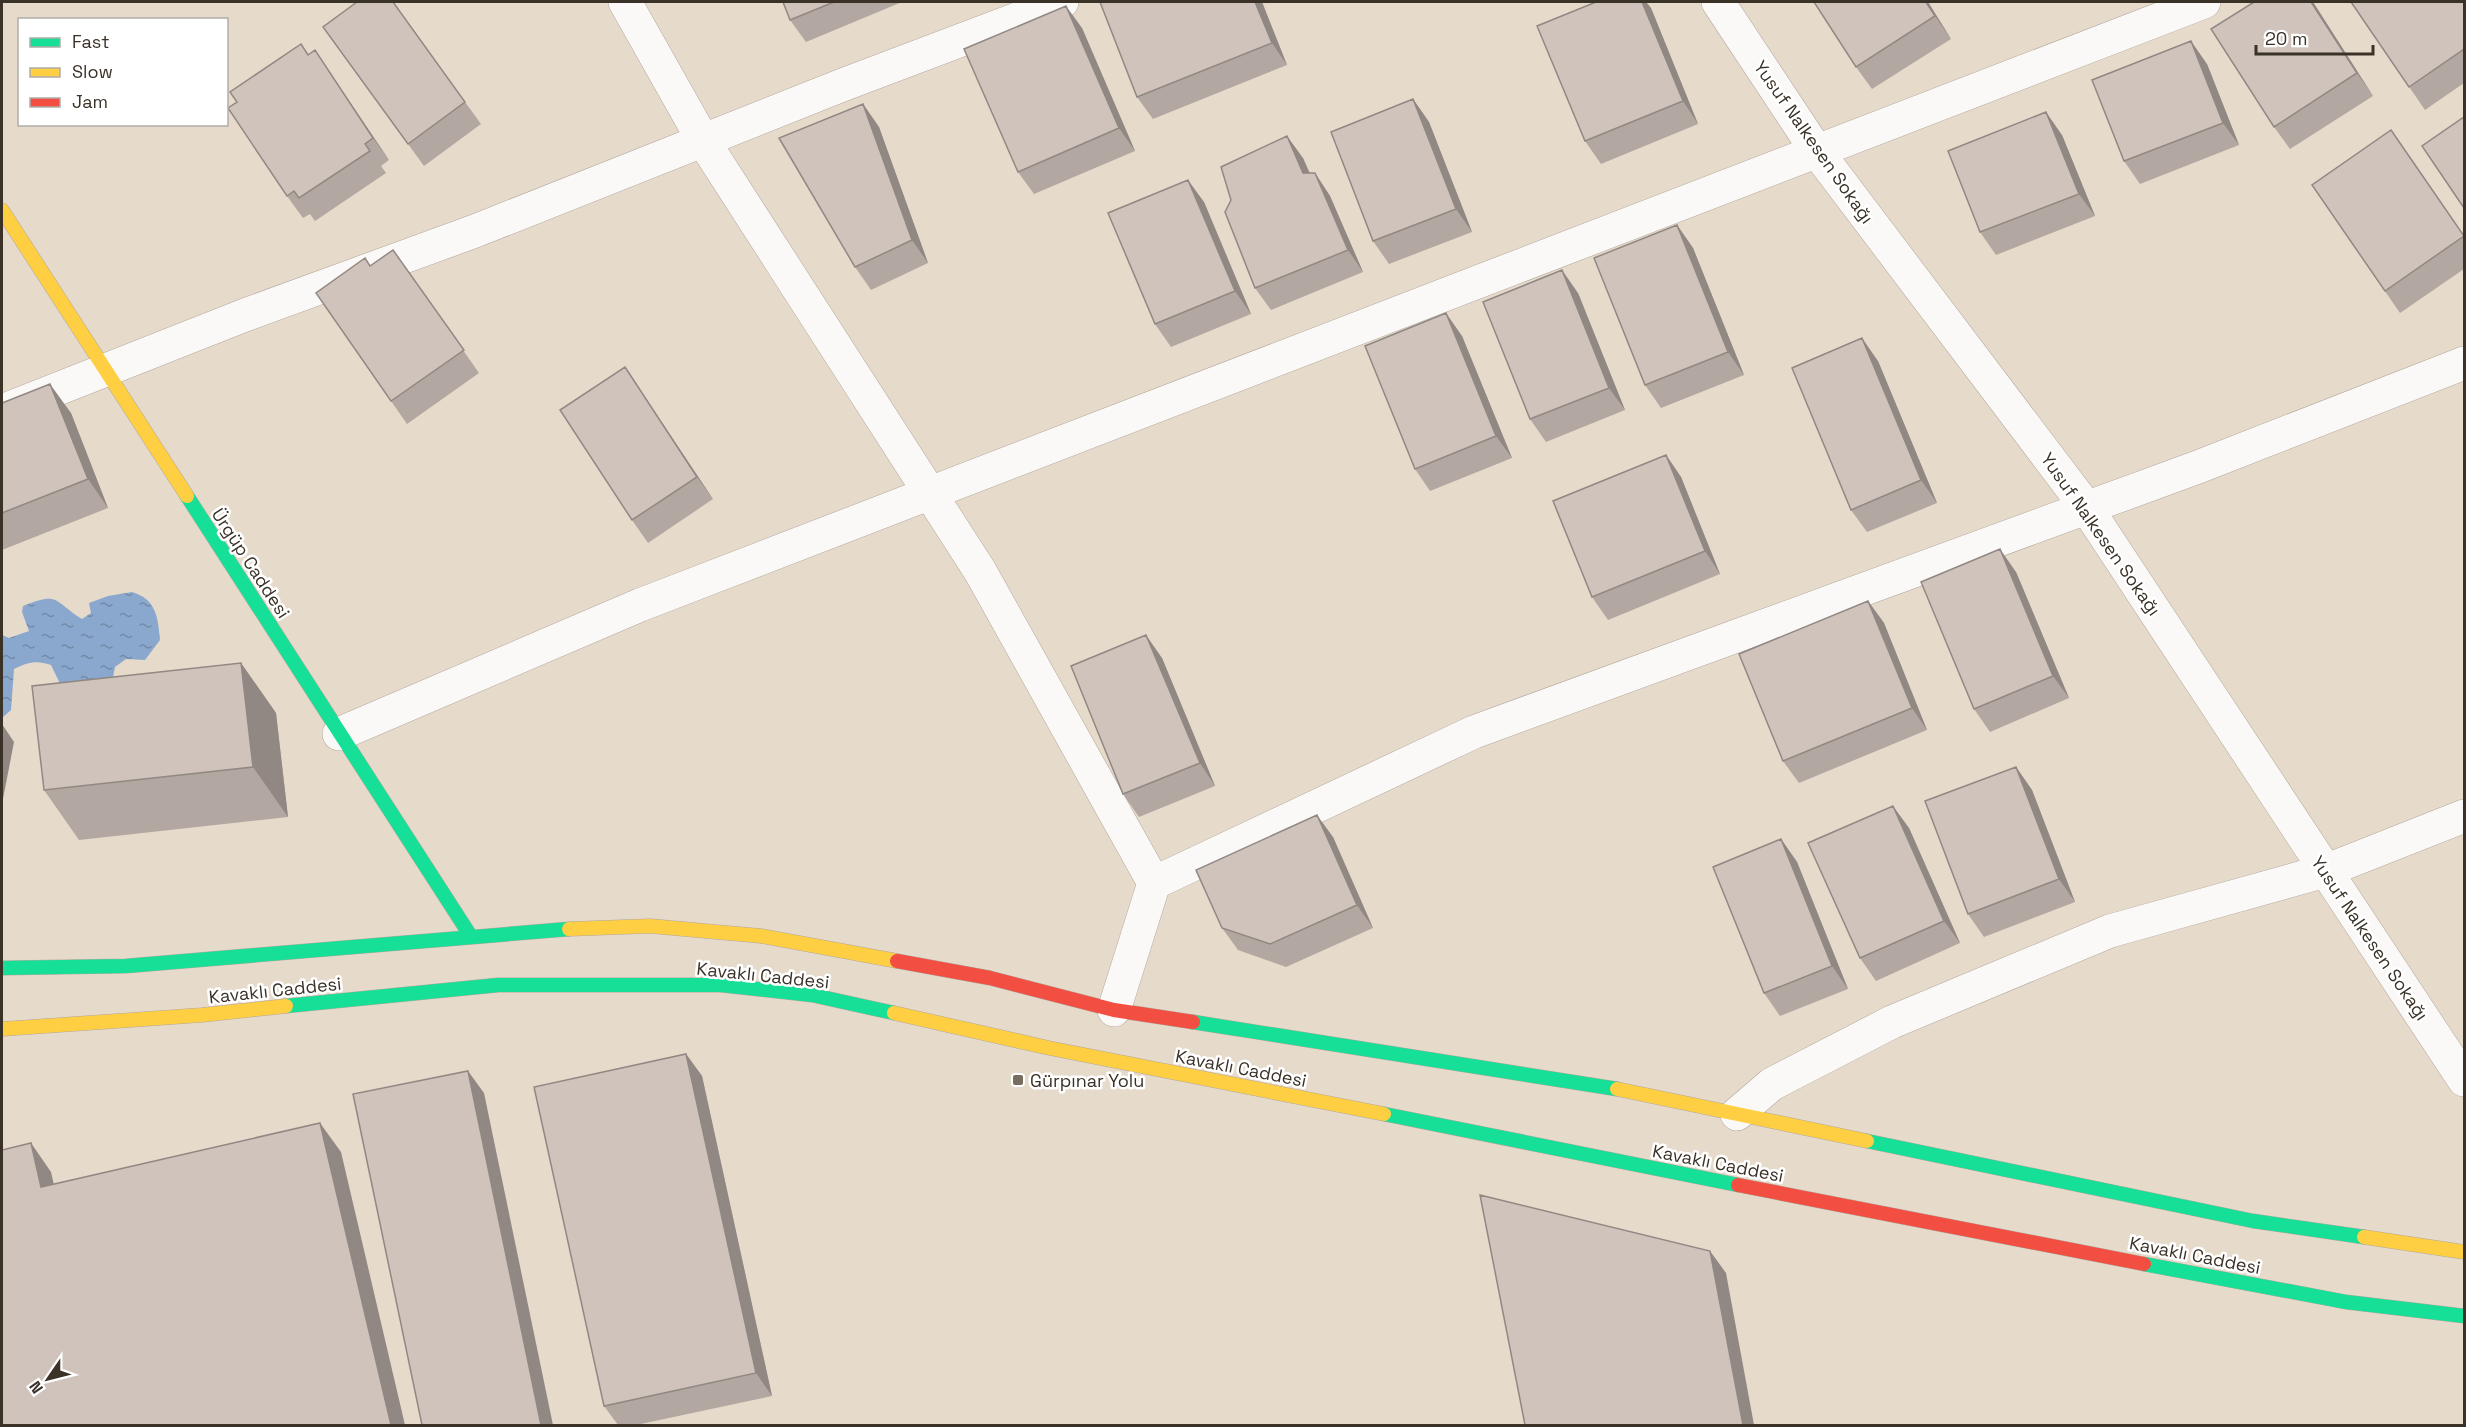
<svg xmlns="http://www.w3.org/2000/svg" width="2466" height="1427" font-family="'Space Grotesk',sans-serif">
	<style>
		.water { fill: url(#water-ripples) }
		.lines { fill: none; stroke-linecap: round; stroke-linejoin: round }
		.street-casing { stroke: #b2a89d; stroke-width: 34 }
		.fast-casing { stroke: #b2a89d; stroke-width: 15 }
		.slow-casing { stroke: #b2a89d; stroke-width: 15 }
		.jam-casing { stroke: #b2a89d; stroke-width: 15 }
		.street { stroke: #fbf9f7; stroke-width: 33 }
		.fast { stroke: #16e098; stroke-width: 14 }
		.slow { stroke: #ffcf43; stroke-width: 14 }
		.jam { stroke: #f24e42; stroke-width: 14 }
		.wall { fill: #b2a8a1 }
		.shaded-wall { fill: #918883 }
		.building { fill: #cfc3bb; stroke: #918883; stroke-width: 1.5 }
		.poi-dot { fill: #766c60; stroke: #fff; stroke-width: 2 }
		.labels { text-anchor: middle; dominant-baseline: central; stroke-width: 5; stroke-linejoin: round; paint-order: stroke }
		.street-label { font-size: 18px; fill: #3a3127; stroke: #fff }
		.poi-label { font-size: 18px; fill: #3a3127; stroke: #fff; text-anchor: start }
	</style>
	<defs>
		<pattern id="water-ripples" width="26" height="14" patternUnits="userSpaceOnUse" patternTransform="scale(1.5)"><rect width="26" height="14" fill="#8aa8ce"/><path d="M2 4q2-2 4 0t4 0M15 11q2-2 4 0t4 0" fill="none" stroke="#7289a7"/></pattern>
	</defs>
	<rect width="100%" height="100%" fill="#e6dacb"/>
	<!-- water -->
	<path class="water" d="M132,592C156,599 158,617 160,640L145,660L126,659L115,667L113,677L65,694L51,665C36,660 28,662 14,669L11,710L2,718V635L9,638L29,631L22,612L23,606C60,591 53,601 82,619L91,613L89,603L108,596Z"/>
	<g class="lines">
		<defs>
			<path id="street" d="M625,2L704,142L980,571L1154,883L1114,1010
				M1718,2L1816,150L2086,507L2464,1080
				M2,411L245,315L475,231L845,84L1062,2
				M339,734L640,605L2204,2
				M1154,883L1474,732L2198,467L2464,363
				M1737,1114L1772,1084L1892,1022L2110,931L2325,871L2464,816"/>
			<path id="fast" d="M187,496L470,935
				M2,968L126,966L569,929
				M286,1006L498,985H721L812,995L894,1013
				M1193,1022L1617,1089
				M1384,1114L1738,1185
				M1867,1141L2253,1221L2364,1237
				M2144,1264L2346,1302L2464,1316"/>
			<path id="slow" d="M2,210L187,496
				M569,929L650,926L761,936L897,961
				M894,1013L1049,1048L1384,1114
				M2,1029L202,1015L286,1006
				M1617,1089L1867,1141
				M2364,1237L2464,1252"/>
			<path id="jam" d="M897,961L990,978L1114,1010L1193,1022
				M1738,1185L2144,1264"/>
		</defs>
		<!-- street casing -->
		<use href="#street" class="street-casing"/>
		<!-- fast casing -->
		<use href="#fast" class="fast-casing"/>
		<!-- slow casing -->
		<use href="#slow" class="slow-casing"/>
		<!-- jam casing -->
		<use href="#jam" class="jam-casing"/>
		<!-- street -->
		<use href="#street" class="street"/>
		<!-- fast -->
		<use href="#fast" class="fast"/>
		<!-- slow -->
		<use href="#slow" class="slow"/>
		<!-- jam -->
		<use href="#jam" class="jam"/>
	</g>
	<!-- wall -->
	<path class="wall" d="M783,2H902L806,42L790,20Z
		M1262,2L1287,65L1153,119L1137,97Z
		M1596,2H1646L1651,8L1698,124L1601,164L1585,141Z
		M1814,2H1928L1951,39L1872,89L1856,67Z
		M2254,2H2313L2373,96L2290,149L2274,127Z
		M2351,2H2464V83L2425,110Z
		M323,27L465,102L481,124L424,166Z
		M1082,28L1135,151L1034,194L1018,172Z
		M315,50L389,160L381,166L386,173L315,221L310,214L303,218L287,196L309,54Z
		M2207,64L2239,145L2140,184L2124,161Z
		M1413,99L1429,122L1472,232L1389,264L1373,241Z
		M863,104L879,127L928,263L871,290L855,267Z
		M2391,130L2464,236V269L2400,313L2312,185Z
		M2062,135L2095,216L1996,255L1980,232Z
		M1303,158L1310,173H1315L1330,196L1363,272L1271,310L1255,288Z
		M1204,202L1251,314L1171,347L1155,324Z
		M1677,225L1693,248L1744,375L1661,408L1645,385Z
		M393,250L479,373L407,424L316,293L370,266Z
		M1578,293L1625,410L1546,442L1530,419Z
		M1462,336L1512,458L1430,491L1415,469Z
		M1878,361L1937,503L1867,532L1851,510Z
		M625,367L713,499L648,543L632,520Z
		M2,403L71,413L108,508L2,550Z
		M1666,455L1681,477L1720,574L1608,620L1592,597Z
		M2016,572L2069,698L1990,732L1974,709Z
		M1868,601L1884,623L1927,730L1799,783L1783,761Z
		M1162,658L1215,786L1139,817L1123,794Z
		M241,663L276,713L288,817L79,840L44,790Z
		M2016,767L2032,790L2075,902L1984,937L1968,914Z
		M1909,828L1960,943L1876,981L1860,958Z
		M1333,837L1373,928L1286,967L1238,950L1222,928Z
		M1781,839L1797,862L1848,989L1780,1016L1764,993Z
		M686,1054L702,1076L772,1396L636,1425H618L604,1406Z"/>
	<!-- shaded-wall -->
	<path class="shaded-wall" d="M1255,2H1262L1287,65L1272,43Z
		M1642,2H1646L1651,8L1698,124L1683,101Z
		M1926,2H1928L1951,39L1935,16Z
		M2311,2H2313L2373,96L2357,73Z
		M1066,6L1082,28L1135,151L1119,128Z
		M2191,41L2207,64L2239,145L2223,123Z
		M315,50L330,73L389,160L373,138Z
		M1413,99L1429,122L1472,232L1456,209Z
		M863,104L879,127L928,263L912,240Z
		M2046,112L2062,135L2095,216L2079,194Z
		M1287,136L1303,158L1319,196L1303,173Z
		M1315,173L1330,196L1363,272L1348,250Z
		M1188,180L1204,202L1251,314L1235,291Z
		M1677,225L1693,248L1744,375L1728,352Z
		M1562,270L1578,293L1625,410L1609,388Z
		M1446,313L1462,336L1512,458L1496,436Z
		M1862,338L1878,361L1937,503L1921,480Z
		M625,367L640,390L713,499L697,477Z
		M50,384L71,413L108,508L88,479Z
		M1666,455L1681,477L1720,574L1705,551Z
		M2000,549L2016,572L2069,698L2053,676Z
		M1868,601L1884,623L1927,730L1912,708Z
		M1146,635L1162,658L1215,786L1200,763Z
		M241,663L276,713L288,817L253,767Z
		M2,724L14,742L2,804Z
		M2016,767L2032,790L2075,902L2059,879Z
		M1893,806L1909,828L1960,943L1944,921Z
		M1317,815L1333,837L1373,928L1357,905Z
		M1781,839L1797,862L1848,989L1832,966Z
		M686,1054L702,1076L772,1396L756,1373Z
		M468,1071L484,1093L553,1425H541Z
		M320,1123L341,1152L405,1425H391Z
		M31,1143L51,1172L61,1216L41,1187Z
		M1710,1251L1726,1273L1754,1425H1743Z"/>
	<!-- building -->
	<path class="building" d="M357,2H393L465,102L408,144L323,27Z
		M783,2H834L790,20Z
		M1100,2H1255L1272,43L1137,97Z
		M1596,2H1642L1683,101L1585,141L1537,26Z
		M1814,2H1926L1935,16L1856,67Z
		M2254,2H2311L2357,73L2274,127L2211,29Z
		M2351,2H2464V49L2409,87Z
		M1066,6L1119,128L1018,172L964,49Z
		M2191,41L2223,123L2124,161L2092,80Z
		M301,44L308,55L315,50L373,138L365,144L370,151L299,198L294,191L287,196L228,108L237,102L230,92Z
		M1413,99L1456,209L1373,241L1331,132Z
		M863,104L912,240L855,267L779,138Z
		M2046,112L2079,194L1980,232L1948,151Z
		M2464,117V208L2422,146Z
		M2391,130L2464,236L2385,291L2312,185Z
		M1287,136L1303,173H1315L1348,250L1255,288L1225,212L1231,200L1221,167Z
		M1188,180L1235,291L1155,324L1108,213Z
		M1677,225L1728,352L1645,385L1594,258Z
		M393,250L464,350L391,401L316,293L365,258L370,266Z
		M1562,270L1609,388L1530,419L1483,302Z
		M1446,313L1496,436L1415,469L1365,346Z
		M1862,338L1921,480L1851,510L1792,368Z
		M625,367L697,477L632,520L560,410Z
		M50,384L88,479L2,513V403Z
		M1666,455L1705,551L1592,597L1553,501Z
		M2000,549L2053,676L1974,709L1921,582Z
		M1868,601L1912,708L1783,761L1739,654Z
		M1146,635L1200,763L1123,794L1071,666Z
		M241,663L253,767L44,790L32,686Z
		M2016,767L2059,879L1968,914L1925,801Z
		M1893,806L1944,921L1860,958L1808,843Z
		M1317,815L1357,905L1270,944L1222,928L1196,870Z
		M1781,839L1832,966L1764,993L1713,867Z
		M686,1054L756,1373L604,1406L534,1087Z
		M468,1071L541,1425H422L353,1094Z
		M320,1123L391,1425H2V1150L31,1143L41,1187Z
		M1480,1195L1710,1251L1743,1425H1525Z"/>
	<!-- markers -->
	<rect class="poi-dot" x="1012" y="1074" width="12" height="12" rx="3"/>
	<g class="labels">
		<!-- street labels -->
		<g class="street-label">
			<text transform="translate(1814 142) rotate(55)">Yusuf Nalkesen Sokağı</text>
			<text transform="translate(2101 534) rotate(55)">Yusuf Nalkesen Sokağı</text>
			<text transform="translate(251 563) rotate(57)">Ürgüp Caddesi</text>
			<text transform="translate(2370 938) rotate(56)">Yusuf Nalkesen Sokağı</text>
			<text transform="translate(763 975) rotate(6)">Kavaklı Caddesi</text>
			<text transform="translate(275 990) rotate(-6)">Kavaklı Caddesi</text>
			<text transform="translate(1241 1068) rotate(11)">Kavaklı Caddesi</text>
			<text transform="translate(1718 1163) rotate(11)">Kavaklı Caddesi</text>
			<text transform="translate(2195 1255) rotate(11)">Kavaklı Caddesi</text>
		</g>
		<!-- poi labels -->
		<g class="poi-label">
			<text x="1030" y="1080">Gürpınar Yolu</text>
		</g>
	</g>
	<!-- border -->
	<rect width="2466" height="1427" fill="none" stroke="#3a3127" stroke-width="6"/>
	<!-- legend -->
	<rect x="18" y="18" width="210" height="108" fill="#ffffff" stroke="#b0ada9" stroke-width="1.5"/>
	<rect x="30" y="38" width="30" height="9" fill="#16e098" stroke="#b0ada9" stroke-width="1.5"/>
	<text x="72" y="48" font-size="18" fill="#3a3127">Fast</text>
	<rect x="30" y="68" width="30" height="9" fill="#ffcf43" stroke="#b0ada9" stroke-width="1.5"/>
	<text x="72" y="78" font-size="18" fill="#3a3127">Slow</text>
	<rect x="30" y="98" width="30" height="9" fill="#f24e42" stroke="#b0ada9" stroke-width="1.5"/>
	<text x="72" y="108" font-size="18" fill="#3a3127">Jam</text>
	<!-- north arrow -->
	<g transform="translate(48 1379) rotate(235)" stroke="#ffffff" stroke-width="4.5" paint-order="stroke">
	<path d="M0-4.5L10 22L0 15L-10 22Z" fill="#3a3127"/>
	<text y="-9" font-size="16" font-weight="bold" text-anchor="middle" fill="#3a3127">N</text>
	</g>
	<!-- scale -->
	<path d="M2256 45v9h117v-9" fill="none" stroke="#3a3127" stroke-width="3"/>
	<text x="2265" y="45" font-size="18" fill="#3a3127" stroke="#ffffff" stroke-width="4.5" paint-order="stroke">20 m</text>
</svg>
